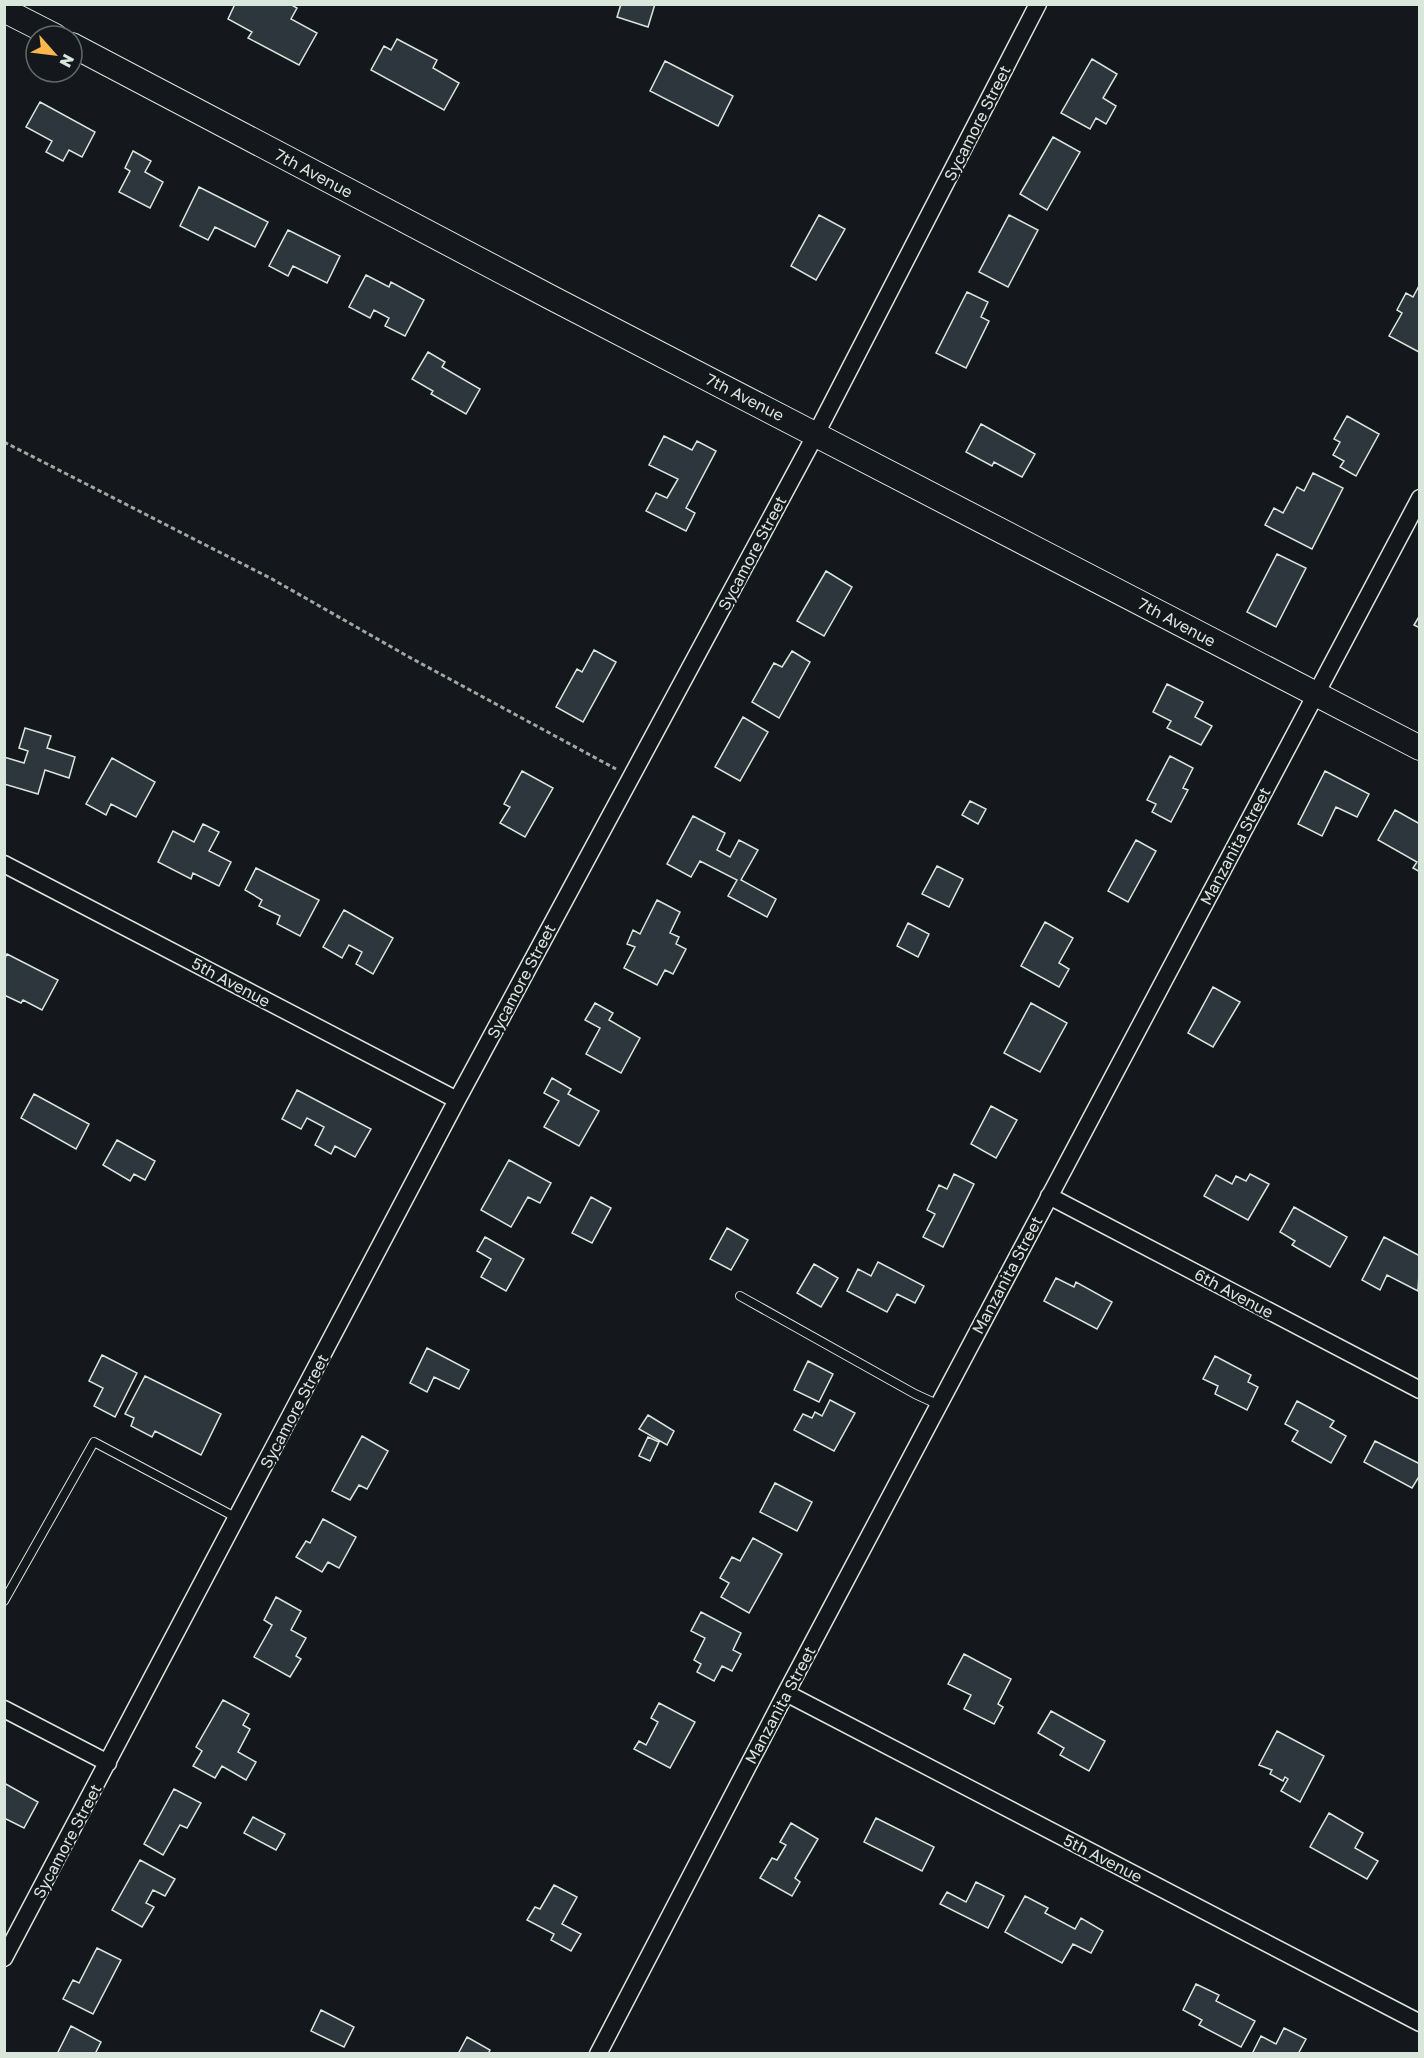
<svg xmlns="http://www.w3.org/2000/svg" width="1424" height="2058" font-family="'Golos Text',sans-serif">
	<style>
		.building { fill: #2c363c; stroke: #d8e6dc; stroke-width: 1.5 }
		.lines { fill: none; stroke-linecap: round; stroke-linejoin: round }
		.lane-casing { stroke: #d8e6dc; stroke-width: 10 }
		.street-casing { stroke: #d8e6dc; stroke-width: 19 }
		.secondary-casing { stroke: #d8e6dc; stroke-width: 26 }
		.path { stroke: #9da8a2; stroke-width: 3; stroke-dasharray: 4.5 3; stroke-linecap: butt }
		.lane { stroke: #14181c; stroke-width: 8 }
		.street { stroke: #14181c; stroke-width: 16 }
		.secondary { stroke: #14181c; stroke-width: 24 }
		.labels { text-anchor: middle; dominant-baseline: central; stroke-width: 4.5; stroke-linejoin: round; paint-order: stroke }
		.street-label { font-size: 16px; fill: #d8e6dc; stroke: #14181c }
	</style>
	<rect width="100%" height="100%" fill="#14181c"/>
	<!-- building -->
	<path class="building" d="M235,4H290L297,8L291,19L317,33L299,65L248,38L252,32L228,19Z
		M621,4H655L648,27L617,17Z
		M397,39L437,60L433,68L459,83L444,110L371,70L384,46L391,50Z
		M1092,59L1117,74L1103,98L1116,106L1106,124L1096,118L1090,129L1061,113Z
		M665,61L733,96L718,126L650,91Z
		M40,102L95,132L82,157L69,150L63,161L46,152L52,141L26,127Z
		M1053,137L1080,152L1047,210L1020,194Z
		M133,151L151,161L145,172L163,182L150,208L119,192L130,171L125,168Z
		M199,187L268,222L255,247L215,227L208,240L180,226Z
		M819,215L845,229L816,280L791,266Z
		M1009,215L1038,230L1008,287L979,272Z
		M288,230L340,256L327,283L293,266L288,276L269,266Z
		M366,275L389,287L391,282L424,300L405,336L385,326L389,318L374,310L370,318L349,307Z
		M1420,284V351L1419,352L1389,336L1402,313L1397,310L1406,293L1413,297Z
		M967,292L988,302L981,317L989,321L966,368L936,353Z
		M428,352L445,362L442,367L480,389L466,414L431,394L433,391L412,379Z
		M1347,416L1379,434L1356,476L1340,467L1344,461L1333,455L1340,442L1334,439Z
		M981,424L1035,454L1022,477L994,462L992,466L966,452Z
		M664,436L692,450L697,441L716,451L686,508L695,513L686,531L646,511L656,493L667,498L678,479L649,465Z
		M1313,473L1343,488L1312,549L1265,525L1274,508L1283,513L1297,487L1304,491Z
		M1277,554L1306,568L1276,627L1247,612Z
		M826,571L852,587L824,636L797,621Z
		M1420,615V628L1414,625Z
		M594,650L616,662L583,722L556,707L577,669L582,672Z
		M792,651L810,662L779,718L752,702L774,663L782,667Z
		M1167,684L1203,702L1195,717L1212,726L1201,745L1167,728L1171,721L1153,712Z
		M743,717L768,732L740,781L715,767Z
		M25,728L51,736L47,748L75,757L69,778L45,770L38,794L4,784V757L24,763L28,751L19,748Z
		M1170,756L1193,768L1183,788L1188,790L1171,822L1152,812L1156,804L1147,800Z
		M112,758L155,782L136,817L111,804L106,815L86,804Z
		M522,771L553,788L525,837L500,823L510,807L504,804Z
		M1325,771L1369,794L1357,817L1336,807L1322,836L1298,824Z
		M970,801L986,809L978,824L962,815Z
		M1395,810L1420,824V872L1413,868L1417,862L1378,840Z
		M693,816L725,833L717,850L730,857L739,840L758,850L741,880L776,899L767,917L728,896L737,880L700,861L691,877L667,864Z
		M203,824L219,832L209,851L231,862L219,886L193,873L191,879L158,862L173,831L194,842Z
		M1136,840L1156,851L1128,902L1108,891Z
		M937,866L963,879L949,907L922,894Z
		M256,868L319,900L300,936L277,924L280,916L259,906L262,900L245,890Z
		M657,900L680,912L670,933L679,937L676,944L686,949L673,974L665,970L657,985L624,968L635,947L627,944L633,930L640,934Z
		M344,910L393,938L373,974L356,964L362,952L349,945L342,958L323,947Z
		M1045,922L1073,938L1059,963L1069,969L1059,987L1021,966Z
		M908,923L929,934L918,957L897,946Z
		M7,954L58,980L42,1010L23,1000L21,1003L4,995V960Z
		M1213,987L1240,1002L1213,1047L1188,1033Z
		M595,1003L613,1013L609,1020L640,1038L621,1073L586,1054L600,1028L585,1020Z
		M1031,1003L1067,1023L1040,1072L1004,1053Z
		M552,1078L571,1089L568,1094L599,1111L579,1146L544,1127L559,1101L544,1093Z
		M297,1090L371,1129L355,1157L335,1146L331,1154L315,1145L324,1127L307,1118L301,1129L282,1119Z
		M34,1094L89,1124L76,1149L21,1118Z
		M991,1106L1017,1120L996,1158L971,1144Z
		M117,1140L155,1161L145,1180L134,1174L130,1181L103,1165Z
		M509,1160L551,1183L540,1203L528,1197L511,1227L481,1210Z
		M954,1174L974,1184L943,1247L923,1237L935,1214L927,1210L939,1185L947,1189Z
		M1250,1174L1269,1184L1248,1220L1204,1196L1216,1175L1232,1184L1236,1176L1246,1181Z
		M591,1197L611,1208L592,1243L572,1233Z
		M1294,1207L1347,1237L1330,1267L1292,1245L1295,1241L1280,1232Z
		M727,1228L748,1240L731,1270L710,1259Z
		M485,1237L524,1259L506,1291L481,1277L491,1259L477,1251Z
		M1384,1237L1420,1256L1418,1291L1387,1275L1380,1290L1362,1280Z
		M878,1262L924,1286L915,1303L897,1294L887,1312L847,1291L858,1269L871,1276Z
		M814,1264L838,1278L821,1307L797,1293Z
		M1056,1278L1074,1287L1076,1282L1112,1302L1097,1329L1044,1301Z
		M427,1348L469,1370L459,1389L434,1377L427,1392L410,1383Z
		M102,1355L137,1373L115,1417L94,1406L103,1388L89,1381Z
		M1215,1356L1251,1375L1248,1382L1258,1387L1247,1410L1215,1394L1218,1386L1203,1379Z
		M808,1361L833,1374L819,1402L794,1390Z
		M145,1376L221,1414L201,1455L155,1431L152,1437L131,1426L134,1418L125,1414Z
		M830,1400L855,1413L834,1451L794,1430L803,1414L812,1418L815,1412L822,1416Z
		M1297,1401L1334,1421L1330,1427L1346,1436L1331,1463L1292,1441L1298,1431L1285,1424Z
		M648,1415L674,1431L667,1445L639,1429Z
		M362,1436L388,1451L367,1489L359,1485L350,1500L332,1491Z
		M648,1437L659,1442L650,1461L639,1456Z
		M1375,1441L1420,1464V1475L1412,1488L1364,1462Z
		M775,1483L812,1502L797,1531L760,1512Z
		M323,1519L356,1537L339,1568L328,1562L322,1572L296,1557L306,1541L310,1543Z
		M753,1538L782,1554L749,1613L721,1597L729,1583L720,1578L732,1557L740,1561Z
		M276,1597L301,1611L291,1630L306,1638L296,1656L301,1659L290,1677L254,1657L272,1625L264,1620Z
		M701,1612L741,1633L733,1650L741,1654L732,1671L722,1666L714,1681L697,1672L701,1664L694,1660L705,1638L691,1631Z
		M964,1654L1011,1679L998,1704L1003,1707L994,1724L964,1709L971,1695L948,1684Z
		M223,1700L249,1714L243,1725L250,1729L238,1752L256,1762L246,1780L222,1766L215,1778L193,1766L202,1751L196,1747Z
		M659,1703L695,1722L670,1768L634,1749L639,1741L646,1745L658,1722L651,1718Z
		M1051,1711L1105,1741L1089,1771L1060,1755L1064,1748L1038,1733Z
		M1277,1731L1324,1756L1300,1802L1281,1791L1288,1779L1285,1777L1283,1781L1270,1774L1272,1770L1259,1765Z
		M4,1783L38,1802L24,1828L4,1818Z
		M174,1789L201,1803L187,1828L180,1825L163,1855L144,1844Z
		M1329,1813L1363,1833L1355,1848L1378,1861L1367,1879L1310,1847Z
		M253,1817L285,1834L276,1850L244,1833Z
		M876,1818L934,1847L922,1871L864,1842Z
		M791,1823L818,1839L795,1878L800,1882L792,1896L760,1878L772,1858L777,1860L786,1845L780,1842Z
		M140,1860L175,1879L165,1896L153,1890L146,1903L154,1907L142,1927L112,1910Z
		M976,1882L1004,1896L988,1928L940,1904L947,1892L966,1902Z
		M554,1885L577,1897L562,1924L581,1934L571,1951L551,1940L554,1934L527,1920L535,1907L540,1909Z
		M1025,1896L1048,1908L1045,1913L1075,1929L1081,1918L1103,1931L1091,1953L1073,1944L1062,1963L1005,1932Z
		M97,1948L121,1960L93,2014L63,1999L73,1980L79,1983Z
		M1196,1984L1219,1995L1216,2001L1255,2021L1241,2047L1199,2025L1202,2020L1183,2010Z
		M321,2010L354,2027L344,2047L311,2031Z
		M71,2026L101,2042L95,2054H57Z
		M1284,2028L1306,2039L1298,2054H1252L1261,2036L1276,2044Z
		M467,2037L490,2050L488,2054H458Z"/>
	<g class="lines">
		<defs>
			<path id="lane" d="M740,1296L915,1394L939,1405
				M4,1601L94,1442L237,1518"/>
			<path id="street" d="M4,864L457,1100
				M1049,1196L1420,1390
				M786,1693L1420,2023
				M4,1709L108,1763
				M4,1958L457,1100L816,434L1038,4
				M598,2054L786,1693L1420,498"/>
			<path id="secondary" d="M4,10L55,36
				M72,45L552,298L1420,748"/>
		</defs>
		<!-- lane casing -->
		<use href="#lane" class="lane-casing"/>
		<!-- street casing -->
		<use href="#street" class="street-casing"/>
		<!-- secondary casing -->
		<use href="#secondary" class="secondary-casing"/>
		<!-- path -->
		<path class="path" d="M4,442L272,579L409,657L616,769"/>
		<!-- lane -->
		<use href="#lane" class="lane"/>
		<!-- street -->
		<use href="#street" class="street"/>
		<!-- secondary -->
		<use href="#secondary" class="secondary"/>
	</g>
	<g class="labels">
		<!-- street labels -->
		<g class="street-label">
			<text transform="translate(977 123) rotate(-63)">Sycamore Street</text>
			<text transform="translate(314 173) rotate(28)">7th Avenue</text>
			<text transform="translate(745 397) rotate(27)">7th Avenue</text>
			<text transform="translate(752 553) rotate(-62)">Sycamore Street</text>
			<text transform="translate(1177 622) rotate(28)">7th Avenue</text>
			<text transform="translate(1235 846) rotate(-62)">Manzanita Street</text>
			<text transform="translate(521 981) rotate(-62)">Sycamore Street</text>
			<text transform="translate(231 982) rotate(28)">5th Avenue</text>
			<text transform="translate(1007 1275) rotate(-62)">Manzanita Street</text>
			<text transform="translate(1234 1293) rotate(28)">6th Avenue</text>
			<text transform="translate(294 1411) rotate(-62)">Sycamore Street</text>
			<text transform="translate(780 1705) rotate(-62)">Manzanita Street</text>
			<text transform="translate(67 1841) rotate(-62)">Sycamore Street</text>
			<text transform="translate(1103 1858) rotate(27)">5th Avenue</text>
		</g>
	</g>
	<!-- border -->
	<rect width="1424" height="2058" fill="none" stroke="#d8e6dc" stroke-width="12"/>
	<!-- north arrow -->
	<g transform="translate(54 54) rotate(118)"><circle r="28" fill="#14181c" stroke="#626a69" stroke-width="1.5"/>
	<path d="M0-4.5L10 22L0 15L-10 22Z" fill="#ffb74d"/>
	<text y="-9" font-size="16" font-weight="bold" text-anchor="middle" fill="#d8e6dc">N</text>
	</g>
</svg>
